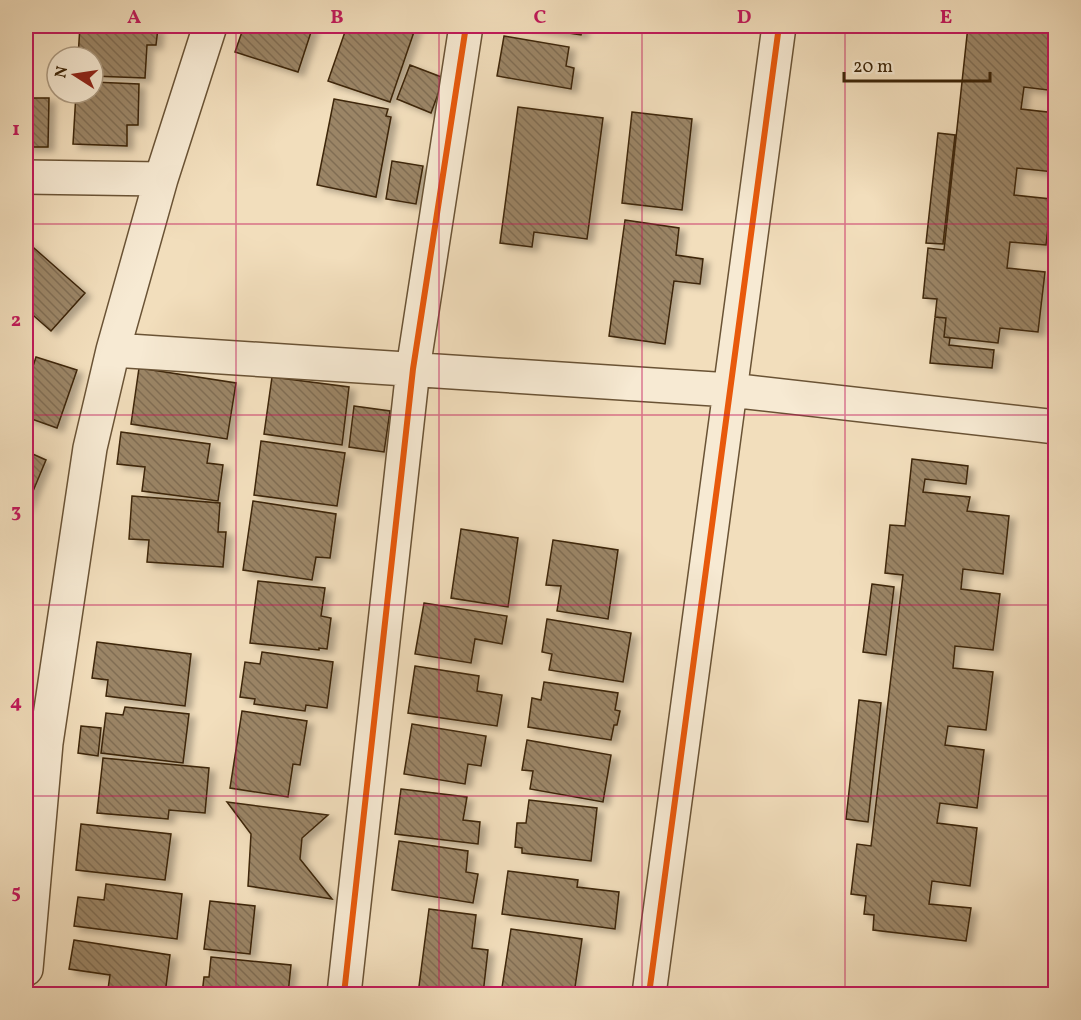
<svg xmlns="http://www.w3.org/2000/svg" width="1081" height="1020" font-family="Vollkorn,serif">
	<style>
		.building { fill: url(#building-back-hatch); stroke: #3d2508; stroke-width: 1.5; filter: url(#shadow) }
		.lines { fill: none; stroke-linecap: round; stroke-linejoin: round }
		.minor-casing { stroke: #6a5335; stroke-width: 36 }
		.minor { stroke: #f7ead3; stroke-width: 33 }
		.cycleway-casing { stroke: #f7ead3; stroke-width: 10 }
		.cycleway { stroke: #e8590c; stroke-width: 6 }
		.grid { fill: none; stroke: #c2185b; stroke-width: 1.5; stroke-opacity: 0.55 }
		.neatline { fill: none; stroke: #c2185b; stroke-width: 2 }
		.grid-label { font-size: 20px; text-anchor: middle; font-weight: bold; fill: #c2185b }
	</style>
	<defs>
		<pattern id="building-back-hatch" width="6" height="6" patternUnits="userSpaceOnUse" patternTransform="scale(1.5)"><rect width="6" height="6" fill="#9b8566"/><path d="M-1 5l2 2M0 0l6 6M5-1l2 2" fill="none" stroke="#806d52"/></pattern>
		<filter id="shadow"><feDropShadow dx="6" dy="4" stdDeviation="3" flood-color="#0004"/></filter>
	</defs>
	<rect width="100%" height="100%" fill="#f2debc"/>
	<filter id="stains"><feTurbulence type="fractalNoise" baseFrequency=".00333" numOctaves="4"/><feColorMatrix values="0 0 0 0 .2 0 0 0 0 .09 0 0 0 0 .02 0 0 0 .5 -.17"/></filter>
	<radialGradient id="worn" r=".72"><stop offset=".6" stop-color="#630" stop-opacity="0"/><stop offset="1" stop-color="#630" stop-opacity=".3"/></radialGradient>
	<!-- building -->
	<path class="building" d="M80,26L158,28L156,45H147L145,78L93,76V57H78Z
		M244,26H313L298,72L235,52Z
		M347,26H416L390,102L328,81Z
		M522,26H583L581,35Z
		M968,26H1031L1030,31L1056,33V91L1024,87L1021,109L1056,113L1054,172L1017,168L1014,195L1051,199L1046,245L1010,242L1007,268L1045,272L1038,332L1000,328L998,343L944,337L946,318L935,317L937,299L923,298L928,248L944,250Z
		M504,36L569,47L566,66L574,68L571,89L497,76Z
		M410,65L444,78L431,113L397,99Z
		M93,82L139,84L138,125H127V146L73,144L76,93H93Z
		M26,98H49L48,147H26Z
		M334,99L388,109L386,116L391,117L376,197L317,185Z
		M518,107L603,118L587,239L534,232L532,247L500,243Z
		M632,112L692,119L682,210L622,203Z
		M938,133L955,135L943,244L926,243Z
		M392,161L423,166L416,204L386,199Z
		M625,220L679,228L676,255L703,259L700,284L674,281L665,344L609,336Z
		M26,241L85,293L51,331L26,309Z
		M935,317L946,318L944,337L950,338L949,345L994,350L992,368L930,363Z
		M36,357L77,370L57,428L26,417V388Z
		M139,368L236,383L227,439L131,424Z
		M272,377L349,387L342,445L264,434Z
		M354,406L390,411L384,452L349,447Z
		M121,432L210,444L207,463L223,465L218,501L142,491L145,467L117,464Z
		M261,441L345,453L337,506L254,495Z
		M26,451L46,460L26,508Z
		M912,459L968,466L966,484L925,479L923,492L970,497L967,511L1009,516L1003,574L963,569L961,589L1000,594L993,650L955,646L953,668L993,672L986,730L948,726L945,745L984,750L977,808L940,803L937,823L977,828L970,886L932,881L929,904L971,908L966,941L873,930L874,915L864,914L866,896L851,894L857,844L871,846L903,575L885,573L890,525L905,526Z
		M132,496L220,503L218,532H226L223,567L147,562L149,540L129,539Z
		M253,501L336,514L330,558L316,557L312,580L243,570Z
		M461,529L518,538L508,607L451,598Z
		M553,540L618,550L608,619L557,611L561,586L546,585Z
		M258,581L325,588L321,616L331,618L327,649L319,648V650L250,643Z
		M872,584L894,587L886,655L863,652Z
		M424,603L507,616L502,644L475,639L471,663L415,654Z
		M547,619L631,633L623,682L549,670L552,654L542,652Z
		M97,642L191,654L185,706L106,696L108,680L92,678Z
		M262,652L333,662L327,708L306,705L305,711L254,704L255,699L240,697L245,662L260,664Z
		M415,666L479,676L477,691L502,695L497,726L408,713Z
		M544,682L618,693L615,710L620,711L617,725H614L611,740L528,727L532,698L541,700Z
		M859,700L881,703L868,822L846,819Z
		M125,707L189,714L183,763L101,753L106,713L123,715Z
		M242,711L307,721L300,765L293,764L288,797L230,788Z
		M412,724L486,736L481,766L468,764L465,784L404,774Z
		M81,726L101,728L98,756L78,753Z
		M527,740L611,755L603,802L530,789L533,771L522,770Z
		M103,758L209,768L205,813L169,810L168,819L97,813Z
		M401,789L467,797L463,820L480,822L478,844L395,834Z
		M529,800L597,808L591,861L522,853V848L515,847L517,823H526Z
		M227,802L328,815L302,838L300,859L332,899L248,886L251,834Z
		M81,824L171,834L165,880L76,870Z
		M399,841L468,851L466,872L478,874L473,903L392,890Z
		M508,871L578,880L577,887L619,892L615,929L502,914Z
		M106,884L182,894L177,939L74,926L78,897L104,900Z
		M210,901L255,906L250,954L204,949Z
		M429,909L476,915L472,948L488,950L483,994H418Z
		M511,929L582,939L574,994H501Z
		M74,940L170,955L165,994H140L108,989L110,975L69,969Z
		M211,957L291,965L288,994H202L204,977H209Z"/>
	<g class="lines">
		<defs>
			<path id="minor" d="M26,177L161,179
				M113,350L730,390L1056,427
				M26,969L46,743L90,448L113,350L161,179L210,26
				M344,994L413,369L466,26
				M649,994L779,26"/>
		</defs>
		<!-- minor casing -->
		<use href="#minor" class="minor-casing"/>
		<!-- minor -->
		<use href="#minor" class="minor"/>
		<defs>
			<path id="cycleway" d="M344,994L413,369L466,26
				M649,994L779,26"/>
		</defs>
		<!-- cycleway casing -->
		<use href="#cycleway" class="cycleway-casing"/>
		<!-- cycleway -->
		<use href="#cycleway" class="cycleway"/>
	</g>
	<!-- grid -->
	<path class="grid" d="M236,26V994M439,26V994M642,26V994M845,26V994M26,224H1056M26,415H1056M26,605H1056M26,796H1056"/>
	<!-- margin -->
	<rect width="1081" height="1020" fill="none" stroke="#f2debc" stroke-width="66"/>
	<!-- north arrow -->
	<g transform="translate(75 75) rotate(282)"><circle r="28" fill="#f7ead3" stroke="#ad9b82" stroke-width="1.5"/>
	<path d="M0-4.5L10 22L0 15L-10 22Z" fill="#8f2418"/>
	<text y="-9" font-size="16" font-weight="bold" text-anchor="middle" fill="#3d2508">N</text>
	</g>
	<!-- scale -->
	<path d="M844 72v9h146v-9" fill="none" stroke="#3d2508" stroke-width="3"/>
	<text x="853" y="72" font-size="18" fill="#3d2508" stroke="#f7ead3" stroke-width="4.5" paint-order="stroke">20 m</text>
	<rect x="33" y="33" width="1015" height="954" class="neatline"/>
	<g class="grid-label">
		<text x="134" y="23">A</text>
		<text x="337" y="23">B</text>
		<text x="540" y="23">C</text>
		<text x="744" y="23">D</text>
		<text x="946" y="23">E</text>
		<text x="16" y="135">1</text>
		<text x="16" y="326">2</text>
		<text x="16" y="517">3</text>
		<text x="16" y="708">4</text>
		<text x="16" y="898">5</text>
	</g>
	<rect width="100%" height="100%" filter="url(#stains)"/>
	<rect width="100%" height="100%" fill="url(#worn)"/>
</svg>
